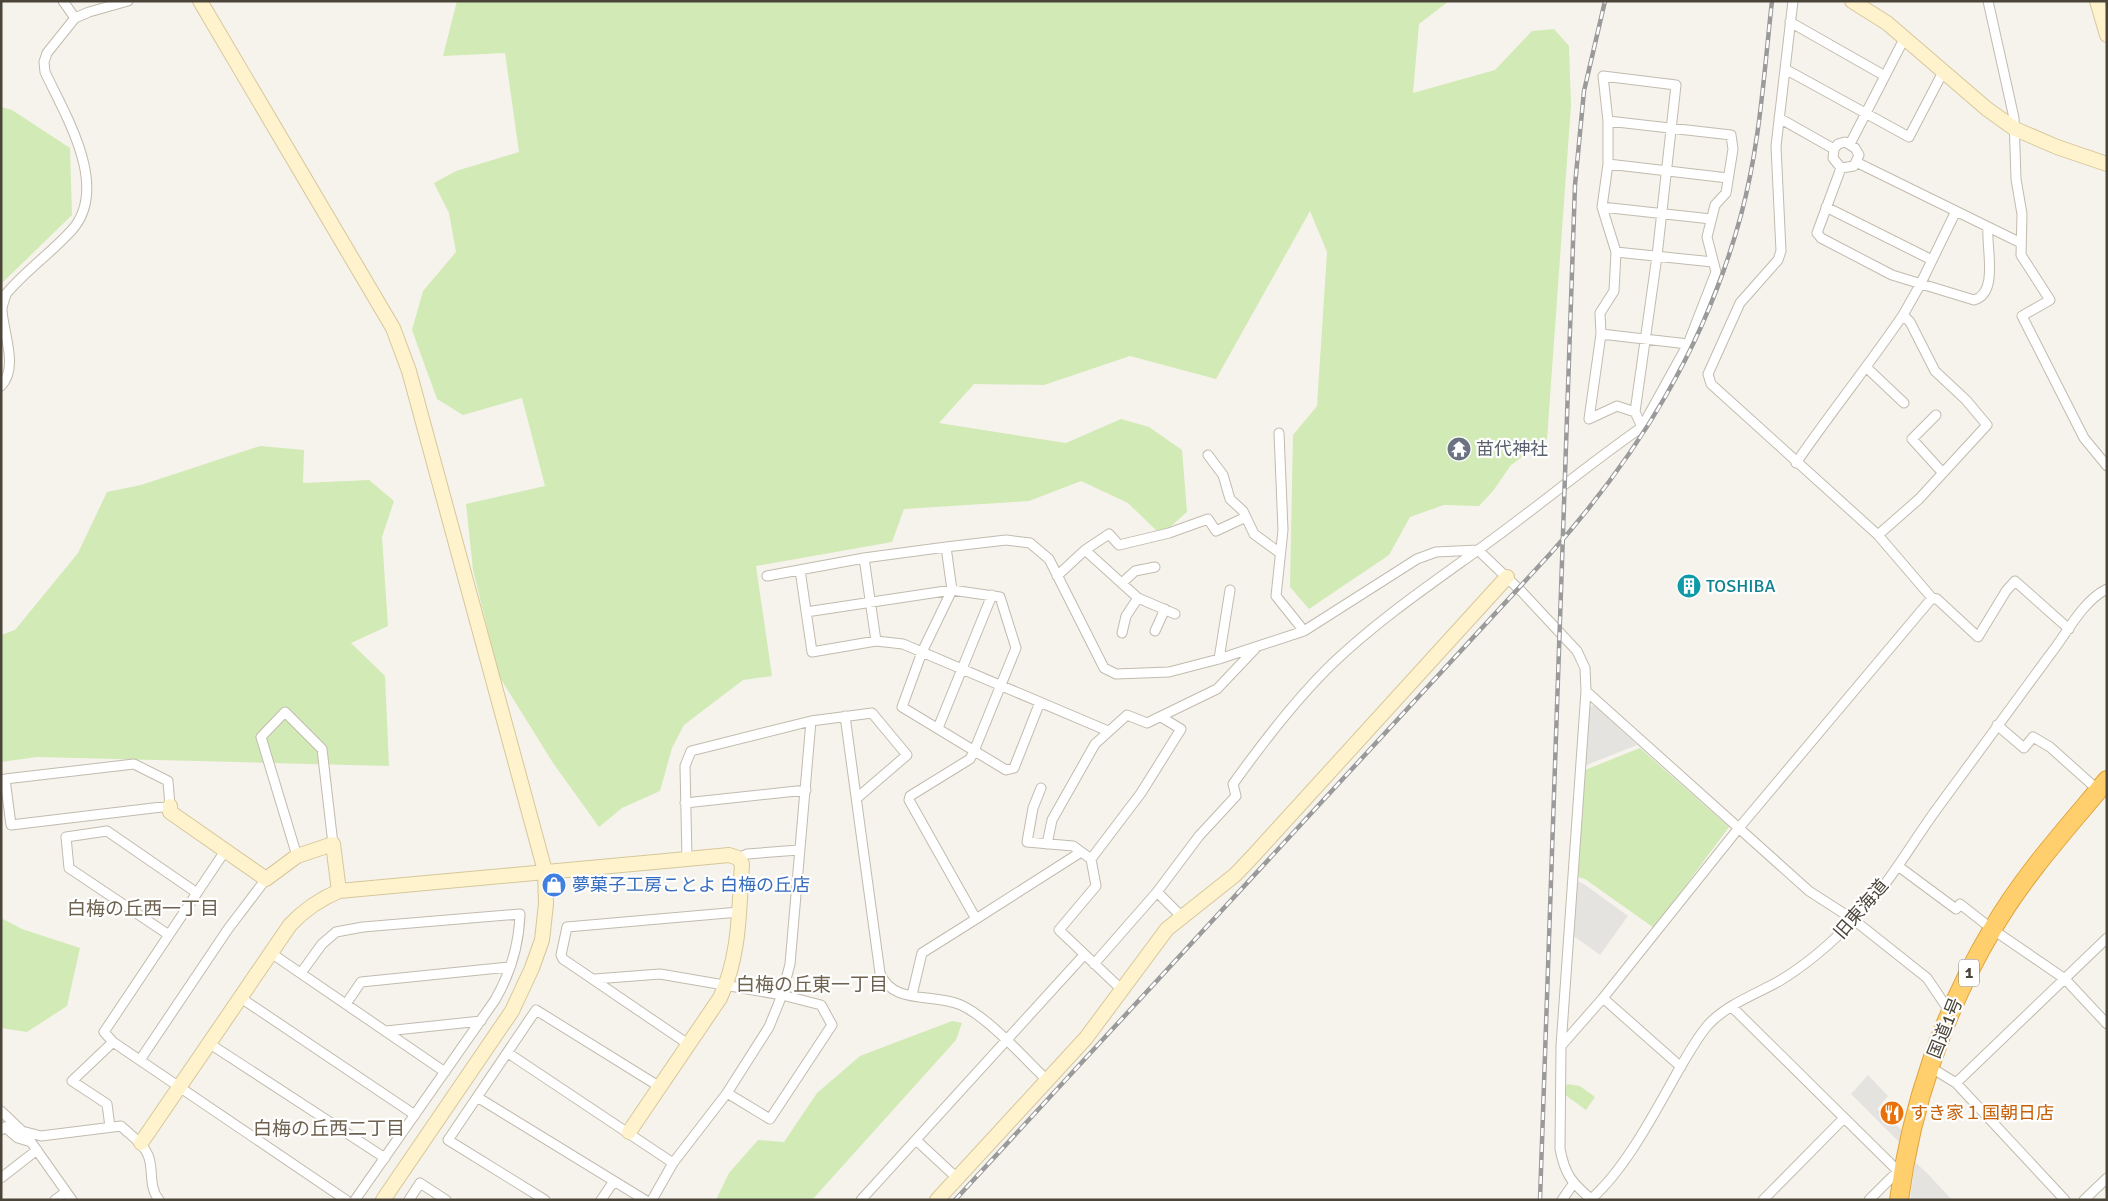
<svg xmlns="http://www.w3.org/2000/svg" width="2108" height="1201" font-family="Signika,'Noto Sans JP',sans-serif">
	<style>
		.green { fill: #d2eab5 }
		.parking { fill: #e5e3e0 }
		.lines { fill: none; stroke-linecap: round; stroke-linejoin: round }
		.street-casing { stroke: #c2bbae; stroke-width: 11 }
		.secondary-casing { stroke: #d6c79b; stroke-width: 16 }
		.highway-casing { stroke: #e0a43c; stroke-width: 20 }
		.street { stroke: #fff; stroke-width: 9 }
		.secondary { stroke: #fff3cd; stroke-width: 14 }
		.highway { stroke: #ffcf6e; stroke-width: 18 }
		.rail-casing { stroke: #9a9a9a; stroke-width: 4.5 }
		.rail { stroke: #fff; stroke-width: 2.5; stroke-dasharray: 8; stroke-linecap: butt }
		.labels { text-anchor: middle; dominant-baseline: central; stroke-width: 4.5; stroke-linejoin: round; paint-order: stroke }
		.shield { fill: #fff; stroke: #817c74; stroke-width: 1 }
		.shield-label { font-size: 16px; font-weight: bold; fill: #4b4439 }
		.worship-label { font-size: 18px; fill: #5b616d; stroke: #fff; text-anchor: start }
		.culture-label { font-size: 18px; fill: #0d838f; stroke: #fff; text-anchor: start }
		.shop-label { font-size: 18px; fill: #366cbe; stroke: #fff; text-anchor: start }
		.street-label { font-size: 18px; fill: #4b4439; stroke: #fff }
		.food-label { font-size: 18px; fill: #c56008; stroke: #fff; text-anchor: start }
		.neighbourhood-label { font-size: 19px; fill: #6e6250; stroke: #fff }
	</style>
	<rect width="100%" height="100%" fill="#f6f3ec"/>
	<!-- green -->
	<path class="green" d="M457,1H1449L1419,24L1413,93L1495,70L1532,31L1554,29L1569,46L1571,105L1547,439L1511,465L1493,491L1479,506L1444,505L1410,517L1389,555L1309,609L1290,587L1293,435L1317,406L1327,252L1310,211L1216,379L1130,356L1044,385L974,384L939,423L1066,443L1121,419L1149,427L1182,450L1187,512L1161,535L1128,503L1081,481L1029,501L904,509L892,542L756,566L772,676L743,680L684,725L672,748L660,791L622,808L599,827L553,763L499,676L473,570L466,504L545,486L522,398L463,415L437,399L412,330L423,291L456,252L449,213L434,183L456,171L519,152L505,53L443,56Z
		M1,107L12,110L70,148L72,215L1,284Z
		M260,446L304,450L303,483L369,480L394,501L382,537L388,626L351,643L385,676L389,766L37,757L1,762V635L15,630L78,553L107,492L141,485Z
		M1640,748L1729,827L1654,928L1585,879L1578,877L1585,770Z
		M1,918L22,929L80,948L67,1006L27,1032L1,1028Z
		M952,1021L962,1023L956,1040L812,1200H716L729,1173L758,1140L784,1142L817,1093L860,1056Z
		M1567,1084L1580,1086L1595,1097L1586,1110L1564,1094Z"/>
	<!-- parking -->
	<path class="parking" d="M1594,705L1637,745L1584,766L1587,708Z
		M1577,881L1584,884L1628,916L1600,955L1571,934Z
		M1868,1075L1888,1096L1877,1109L1902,1130L1899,1142L1851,1094Z
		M1915,1162L1928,1174L1952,1200H1910Z"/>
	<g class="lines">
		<defs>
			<path id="street" d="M63,1L75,18
				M1988,1L2014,118L2016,179L2022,214L2021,255L2050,300L2022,316L2084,438L2107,466
				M1790,22L1885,76
				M1785,69L1909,137L1943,72
				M1779,118L1834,149L1833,158L1841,168L1854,166L1859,155L1855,148L1845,142L1838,144L1834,149
				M1608,121L1731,135L1733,149L1726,193L1715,205L1707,237L1716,272L1688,344L1642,427
				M1850,144L1904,39
				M1856,162L2021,243
				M1608,164L1728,178
				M1841,168L1817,233L1821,238L1892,275L1974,300C1999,293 1986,248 1988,227
				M1602,207L1711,219
				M1826,207L1932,260
				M1616,252L1713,262
				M1601,334L1688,344
				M1867,368L1904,403
				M1,386C19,368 3,332 2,310C2,305 5,299 6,294C25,271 51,253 71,231C111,188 65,115 45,72L44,62L47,53L75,18L89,12L128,1
				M1936,415L1912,439L1942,472
				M1279,433L1283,530L1276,596L1304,631
				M1208,455L1223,475L1230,499L1243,511L1254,534L1280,553
				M1796,463C1831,412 1869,365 1903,315
				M1878,535L1919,499L1987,425L1966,400L1935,371L1910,322L1903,315L1920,285L1956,211
				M946,547L952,590L922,652L902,707L1006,770L1014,768L1040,702
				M1085,550L1138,598L1175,614
				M864,558L876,641
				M800,570L812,652L876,641L903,644L1108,731
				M767,576L864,558L946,547L1006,540L1030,543L1049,559L1104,668L1116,674L1169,672L1219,659L1304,631L1417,559L1436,552L1478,550L1522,592L1577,651L1585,668L1586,691L1561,1046L1560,1149C1565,1175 1572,1183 1592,1200
				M1057,576L1085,550L1109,534L1119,545L1169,533L1208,519L1216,531L1246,517
				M1122,583L1135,571L1155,567
				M1932,598L1937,599L1978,637L2006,591L2015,581L2069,629
				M806,612L952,590L1000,597L1016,648L974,751L970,759L910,796L909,800L976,919L1081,852
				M1155,631L1165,609
				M1122,633L1126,616L1138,598
				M1219,659L1230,590
				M1586,691L1809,891L1854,920L1927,978L1950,1012
				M845,716L880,973C892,1005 934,993 961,1005C989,1018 1024,1058 1047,1080
				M1997,725L2024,748L2033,737L2050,747L2098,790
				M938,728L992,595
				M1,780L5,779L134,764L168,781L170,806L11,825L5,779
				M1041,788L1033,808L1027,842L1073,846L1091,859L1096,886L1059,930L1121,989
				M685,803L806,790
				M1047,844L1052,820L1095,744L1127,715L1147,723L1217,689L1256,648
				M225,851L104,1032L113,1042L346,1200
				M297,856L261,737L285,712L322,749L333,844
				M738,858L747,854L799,850
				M687,859L685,766L691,751L811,721L872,713L907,755L857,798
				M1091,859L1141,793L1181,729L1161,717
				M1898,866L1956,909L1960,904L1992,929L2065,979L2107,1024
				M1157,892L1182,917
				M169,935L69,868L66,837L107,831L197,893
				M271,953L445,1072
				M1094,964L1157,892L1199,836L1236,796L1233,784C1263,742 1295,700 1332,664C1377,621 1428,586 1478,550C1534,510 1586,466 1642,427L1635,412L1657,256L1676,85L1603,76L1608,121V164L1602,207L1616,252L1614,291L1600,313L1601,334L1589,419L1617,406L1635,412
				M301,973L322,944L336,932L363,927L520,914C519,945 510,974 495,1000L355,1200
				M595,979L660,974L782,995L821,1005L832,1025L770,1119L727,1093
				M912,995L922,953L976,919
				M241,998L415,1115
				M346,1004L361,982L509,967
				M1732,1007L1898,1171
				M386,1031L481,1021
				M210,1044L385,1158
				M688,1044L563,959L561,955L567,927L739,912
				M1561,1046L1603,998
				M508,1053L673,1163
				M140,1060L228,929L266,879
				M1681,1067L1603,998L1738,829L1932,598L1878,535L1711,384L1708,374L1740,303L1778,260L1781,251L1776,146L1793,1
				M1930,1067L1956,1083L2065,1200
				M1956,1083L2107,938
				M477,1097L645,1200
				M1,1111L22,1131L41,1136L121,1126C130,1135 143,1143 148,1155C154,1169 148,1187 159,1200
				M110,1127L107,1104L72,1081L113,1042
				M1,1130L5,1127L18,1138L31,1142L72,1200
				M916,1140L957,1178
				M1,1178L37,1150
				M55,1200L66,1192
				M409,1200L420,1183L446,1200
				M545,1200L448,1140L536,1010L660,1087
				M601,1200L614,1181
				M652,1200L673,1163L727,1093L769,1027L782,995L790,964L811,721
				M861,1200L1084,955
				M1562,1200L1573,1184
				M1590,1200C1625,1170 1655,1112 1677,1073C1687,1056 1696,1039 1708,1025C1727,1004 1757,994 1781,980C1817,958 1847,929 1875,897C1897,870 1915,839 1936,810C1973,759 2011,708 2049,656C2066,635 2082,601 2107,589
				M1763,1200L1844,1118
				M1869,1200L1898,1171H1903
				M2084,1200L2107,1178"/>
			<path id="secondary" d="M200,1L393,328L409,371L545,871L546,904L542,940L532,968L512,1011L383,1200
				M1852,1L1887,23L1987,109L2015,129L2057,147L2107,164
				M2097,1L2107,35
				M170,806V812L266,879L297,856L333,844L339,891
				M141,1143L290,925C305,909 320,899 339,891L687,859L729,855L738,858L742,864C739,909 740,957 720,998L629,1132
				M937,1200L1086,1038L1167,929L1235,875L1254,855L1507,577"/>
			<path id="highway" d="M1899,1200C1911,1106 1944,1011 1992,930C2023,876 2067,828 2107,780"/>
		</defs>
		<!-- street casing -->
		<use href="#street" class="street-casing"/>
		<!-- secondary casing -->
		<use href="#secondary" class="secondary-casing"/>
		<!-- highway casing -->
		<use href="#highway" class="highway-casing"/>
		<!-- street -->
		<use href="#street" class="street"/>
		<!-- secondary -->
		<use href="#secondary" class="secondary"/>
		<!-- highway -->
		<use href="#highway" class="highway"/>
		<defs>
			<path id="rail" d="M955,1200L1550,554C1639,454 1706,345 1741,215C1760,145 1764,72 1772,1
				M1540,1200L1575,185L1584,91L1605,1"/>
		</defs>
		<!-- rail casing -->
		<use href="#rail" class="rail-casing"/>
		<!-- rail -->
		<use href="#rail" class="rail"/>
	</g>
	<!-- icons -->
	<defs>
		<symbol id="temple-disc" viewBox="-11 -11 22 22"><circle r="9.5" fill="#6b7280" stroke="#fff"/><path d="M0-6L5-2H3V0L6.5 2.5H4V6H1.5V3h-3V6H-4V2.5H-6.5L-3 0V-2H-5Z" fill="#fff"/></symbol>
		<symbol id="building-disc" viewBox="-11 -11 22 22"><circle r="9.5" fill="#0f9aa8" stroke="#fff"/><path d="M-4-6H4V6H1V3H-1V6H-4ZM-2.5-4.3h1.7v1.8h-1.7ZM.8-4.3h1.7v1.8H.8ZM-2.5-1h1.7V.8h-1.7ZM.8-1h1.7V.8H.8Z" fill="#fff"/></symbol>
		<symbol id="shop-disc" viewBox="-11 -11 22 22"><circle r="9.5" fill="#3f7fe0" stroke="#fff"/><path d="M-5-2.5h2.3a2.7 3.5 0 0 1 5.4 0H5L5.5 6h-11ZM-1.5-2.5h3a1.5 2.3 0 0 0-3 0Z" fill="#fff"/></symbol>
		<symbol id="restaurant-disc" viewBox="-11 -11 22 22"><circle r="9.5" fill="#e8710a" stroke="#fff"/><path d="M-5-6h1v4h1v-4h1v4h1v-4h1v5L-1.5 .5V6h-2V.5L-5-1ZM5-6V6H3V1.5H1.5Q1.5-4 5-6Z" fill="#fff"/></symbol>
	</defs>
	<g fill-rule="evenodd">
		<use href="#temple-disc" x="1445" y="435" width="28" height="28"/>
		<use href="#building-disc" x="1675" y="572" width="28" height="28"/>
		<use href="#shop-disc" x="540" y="871" width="28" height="28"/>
		<use href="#restaurant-disc" x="1878" y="1099" width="28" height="28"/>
	</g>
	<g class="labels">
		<!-- shield labels -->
		<rect class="shield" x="1959" y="959.5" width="20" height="27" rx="4"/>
		<g class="shield-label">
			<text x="1969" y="973">1</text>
		</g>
		<!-- worship labels -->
		<g class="worship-label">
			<text x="1476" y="449">苗代神社</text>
		</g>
		<!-- culture labels -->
		<g class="culture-label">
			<text x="1706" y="586">TOSHIBA</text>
		</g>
		<!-- shop labels -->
		<g class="shop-label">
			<text x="572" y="885">夢菓子工房ことよ 白梅の丘店</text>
		</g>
		<!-- street labels -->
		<g class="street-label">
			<text transform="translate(1861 909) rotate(-49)">旧東海道</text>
			<text transform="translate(1945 1028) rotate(-68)">国道1号</text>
		</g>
		<!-- food labels -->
		<g class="food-label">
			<text x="1910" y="1113">すき家１国朝日店</text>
		</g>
		<!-- neighbourhood labels -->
		<g class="neighbourhood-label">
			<text x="143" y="909">白梅の丘西一丁目</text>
			<text x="812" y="985">白梅の丘東一丁目</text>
			<text x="329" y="1129">白梅の丘西二丁目</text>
		</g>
	</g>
	<!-- border -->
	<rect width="2108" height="1201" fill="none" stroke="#4b4439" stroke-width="5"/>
</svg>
